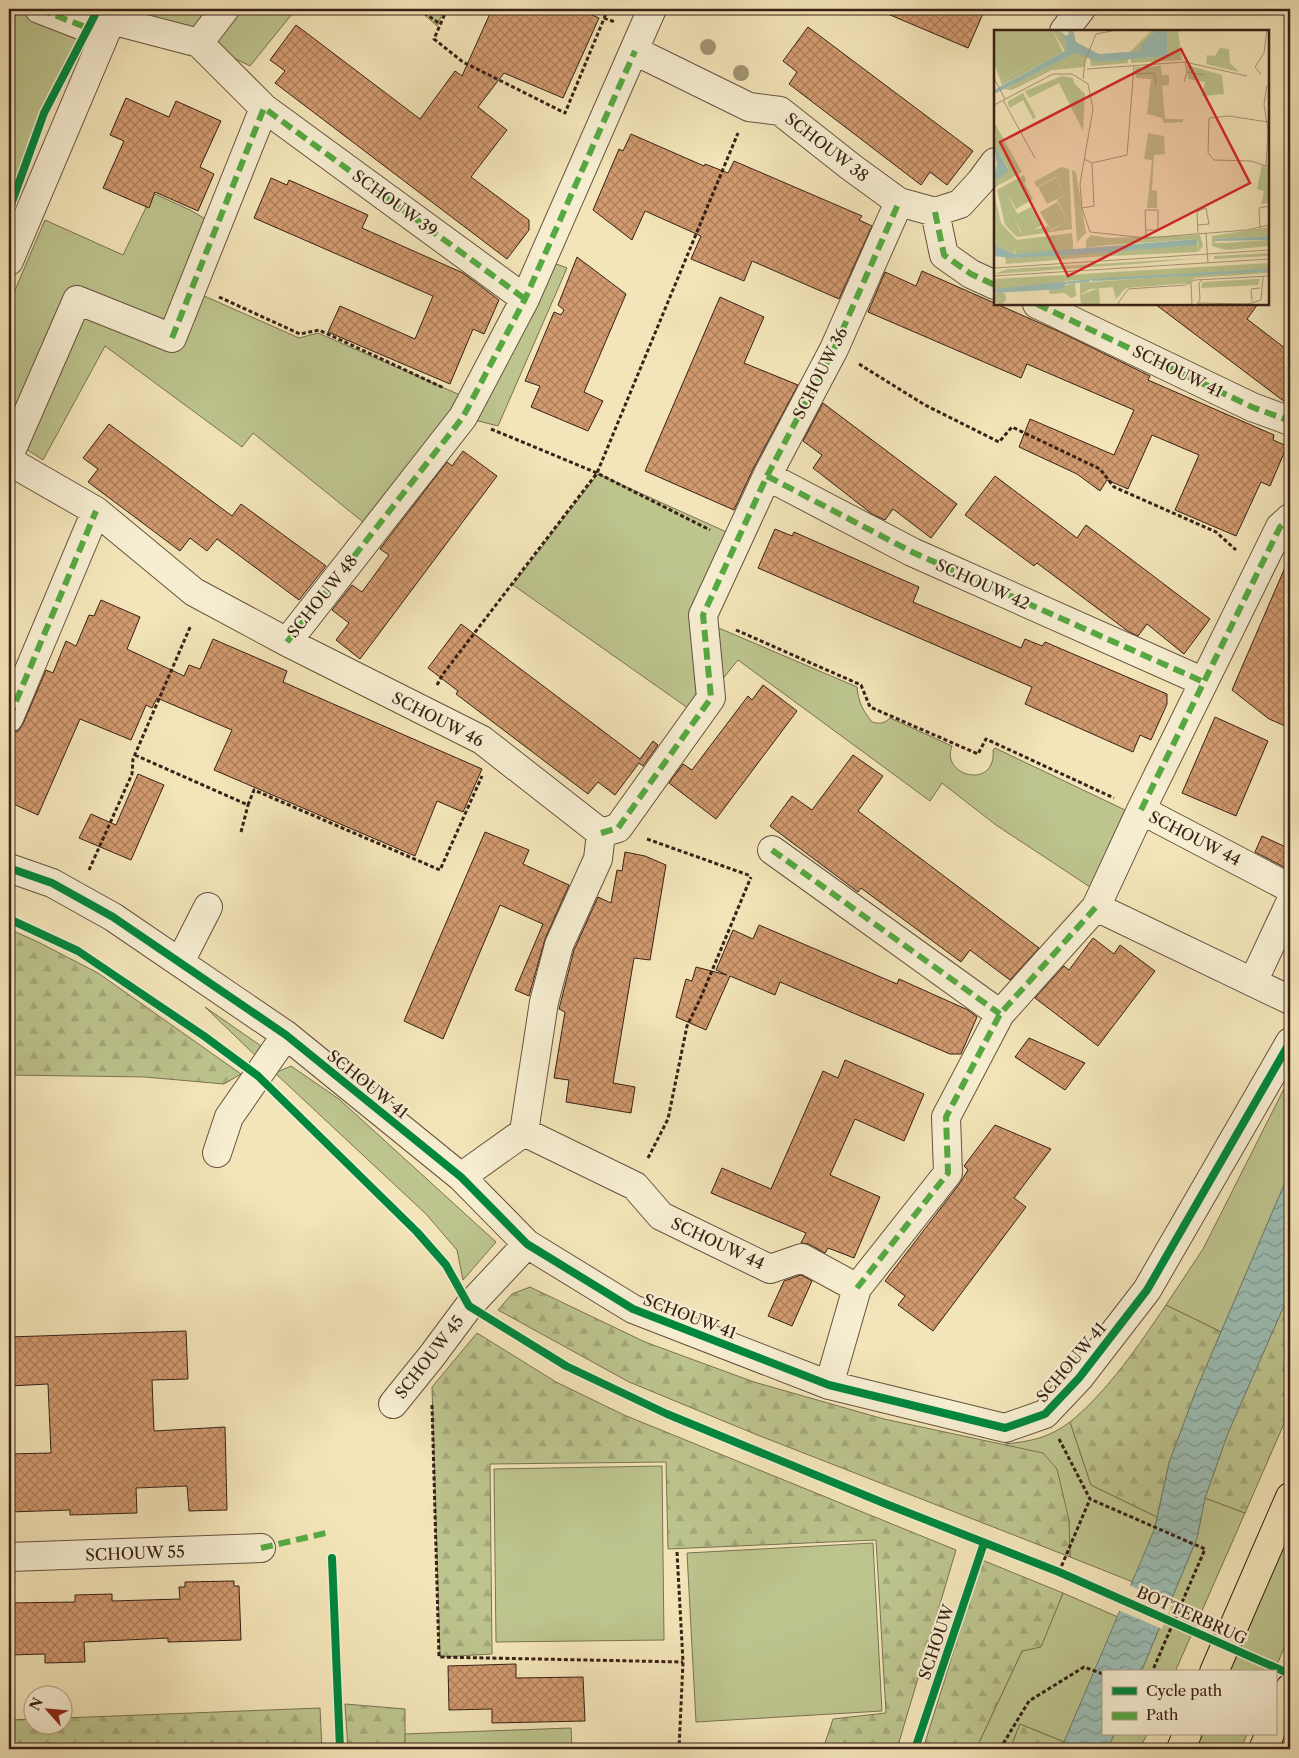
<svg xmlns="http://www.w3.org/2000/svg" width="1299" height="1758" font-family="'Libre Caslon Text',serif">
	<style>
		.grass { fill: #bdc48e; stroke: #7a7252 }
		.forest { fill: url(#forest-firs); stroke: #7a7252 }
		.water { fill: url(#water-waves); stroke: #747f75 }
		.pier { fill: #f3e5b9 }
		.building { fill: url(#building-cross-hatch); stroke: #382116 }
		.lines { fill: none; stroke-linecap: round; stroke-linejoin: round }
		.minor-casing { stroke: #67523f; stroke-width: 30 }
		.major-casing { stroke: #382116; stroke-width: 30 }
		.path { stroke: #382116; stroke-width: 3; stroke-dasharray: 4 2.5; stroke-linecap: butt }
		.minor { stroke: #f7eed2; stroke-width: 28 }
		.major { stroke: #f3e5b9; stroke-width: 28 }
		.quiet { stroke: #55aa42; stroke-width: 6; stroke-dasharray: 12 6; stroke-linecap: butt }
		.cycleway-casing { stroke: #f7eed2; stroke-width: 11 }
		.cycleway { stroke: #00873e; stroke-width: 8 }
		.tree { fill: #a29473 }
		.labels { text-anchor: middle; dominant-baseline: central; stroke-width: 4.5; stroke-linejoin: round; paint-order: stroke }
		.street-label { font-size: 16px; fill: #382116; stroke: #f7eed2 }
		.inset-river { fill: none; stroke: #9cbeb4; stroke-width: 2.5 }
		.inset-road { fill: none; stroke: #a89778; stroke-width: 1 }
		.view { fill: #d62828; fill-opacity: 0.15; stroke: #d62828; stroke-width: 2.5 }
		.inset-edge { fill: none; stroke: #382116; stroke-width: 2.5 }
	</style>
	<defs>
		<pattern id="forest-firs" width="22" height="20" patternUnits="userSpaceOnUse" patternTransform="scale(1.25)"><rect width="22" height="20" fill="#bdc48e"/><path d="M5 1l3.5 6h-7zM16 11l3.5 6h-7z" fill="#a3a87a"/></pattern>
		<pattern id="water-waves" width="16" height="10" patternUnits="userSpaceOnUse" patternTransform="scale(1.25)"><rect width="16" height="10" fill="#9cbeb4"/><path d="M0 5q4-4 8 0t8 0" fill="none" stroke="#809a91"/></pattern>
		<pattern id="building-cross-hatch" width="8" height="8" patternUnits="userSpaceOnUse" patternTransform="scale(1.25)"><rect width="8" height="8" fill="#d29a6f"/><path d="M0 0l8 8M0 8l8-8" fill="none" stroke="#ab7d5a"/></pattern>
	</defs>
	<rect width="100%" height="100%" fill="#f3e5b9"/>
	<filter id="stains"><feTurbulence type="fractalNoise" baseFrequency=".004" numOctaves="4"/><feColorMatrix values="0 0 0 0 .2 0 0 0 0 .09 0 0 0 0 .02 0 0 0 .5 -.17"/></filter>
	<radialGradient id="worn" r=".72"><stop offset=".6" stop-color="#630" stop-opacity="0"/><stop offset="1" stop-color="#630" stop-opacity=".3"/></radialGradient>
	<!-- grass -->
	<path class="grass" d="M9,9H17L81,36L9,205Z
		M149,9H296L250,66L145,14Z
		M418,9H444L437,26Z
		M153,193L190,210L228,232L202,295L299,338L318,333L474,401L540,258L567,268L498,426L451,414L363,522L253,433L242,447L105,346L43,460L26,449L9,442V304L45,220L123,255Z
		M598,474L742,539L707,623L857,687C858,701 863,711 872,722C879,724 884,724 890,718L952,746C940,777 997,790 993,750L995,748L1125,810L1090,887L996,825L942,783L930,801L738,660L695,713L513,585Z
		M205,1007L264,1048L260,1060Z
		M291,1066L339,1099L496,1242L463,1280L457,1250L426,1214L275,1073Z
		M1290,1077V1171L1221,1332L1166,1305L1203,1249Z
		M1070,1422L1091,1485L1157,1517L1155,1528L1133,1582L1070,1557L1069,1520L1005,1444C1032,1441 1048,1438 1070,1422Z
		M662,1466L664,1640L496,1642L494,1469Z
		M1205,1498L1245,1513L1175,1672H1141L1197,1538Z
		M1290,1531V1633L1274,1672H1229Z
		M873,1543L882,1711L696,1722L687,1553Z
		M1063,1593L1118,1617L1064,1742L1020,1724L1010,1749H976L1022,1651L1041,1646Z
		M571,1728L572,1749H403V1734Z
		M1114,1734H1147L1140,1749H1108Z
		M1203,1734H1247L1241,1749H1196Z"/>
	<!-- forest -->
	<path class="forest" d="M9,929L38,942L98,973L241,1074L224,1084L145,1077L9,1075Z
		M530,1287L645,1342L754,1382L884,1419L1043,1453L1057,1469L1069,1520L1070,1557L755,1434L629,1382L498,1310L512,1294Z
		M1290,1292V1410L1245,1513L1205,1498L1228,1433Z
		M1166,1305L1221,1332L1197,1388L1169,1463L1157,1517L1091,1485L1070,1422C1108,1391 1139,1345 1166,1305Z
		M477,1333L556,1382L624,1415L956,1550L897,1749H823L833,1719L886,1713L876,1540L668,1549L666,1462L490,1464L492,1654L440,1657L432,1387Z
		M982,1560L1063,1593L1041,1647L1022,1651L976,1749H923Z
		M345,1704L405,1709V1749H348Z
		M320,1708L322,1749H9V1720L32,1719V1726H62L63,1718Z
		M1020,1724L1064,1742L1061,1749H1010Z"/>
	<!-- water -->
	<path class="water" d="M1290,1171V1292L1228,1433L1205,1498L1197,1538L1141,1672H1103V1734H1114L1108,1749H1061L1155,1528L1169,1463L1197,1388Z"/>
	<!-- pier -->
	<path class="pier" d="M1129,1585L1172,1604L1162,1629L1118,1610Z"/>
	<!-- building -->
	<path class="building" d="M492,9H579L599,18L563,98L504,73L478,107L507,130L471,177L529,220V230L507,259L275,83L285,71L270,60L296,25L420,119L455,71L462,76Z
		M876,9H985L968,48Z
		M808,27L973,151L947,185L930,172L921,185L789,84L797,72L783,61Z
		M126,98L169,117L176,101L221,121L200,167L214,174L198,211L155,192L149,208L103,188L124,141L110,135Z
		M631,134L704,166L705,164L728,173L734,161L862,216L859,220L872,226L839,299L752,261L744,281L691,259L701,236L645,211L632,240L593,210L619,149L623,151Z
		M271,178L287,185L289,180L368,215L362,228L463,273L499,300L484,334L473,329L450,384L328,332L340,306L415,339L433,296L254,218Z
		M577,257L626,294L584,392L603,401L588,431L531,407L540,386L525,381L554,312L561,315L564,310L558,305Z
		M922,271L1060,332L1150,376L1148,380L1274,435L1273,440L1287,446L1270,486L1261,482L1236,536L1175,510L1199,455L1152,435L1128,489L1107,480L1100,491L1077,474L1019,447L1030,419L1114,455L1134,410L1027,364L1021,378L868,312L885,272L916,286Z
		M720,297L764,317L744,363L798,385L753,469L734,510L645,471Z
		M1155,304H1258L1247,319L1290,352V404L1285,402Z
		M823,403L957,504L931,538L893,509L885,520L872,514L813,468L822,455L803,441Z
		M109,424L232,516L241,504L326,566L299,600L217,539L207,551L190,538L180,551L88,482L98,469L83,458Z
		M463,451L497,476L360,659L336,640L349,623L332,610L352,585L362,592L389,555L380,549L447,462L452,466Z
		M995,476L1077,538L1086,525L1210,619L1184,654L1147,624L1138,636L1129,632L1037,563L1034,566L965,515Z
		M775,529L792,536L794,532L919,587L913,602L1021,648L1025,639L1042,646L1045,642L1167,694V704L1151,740L1140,735L1133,752L1025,704L1032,687L758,568Z
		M1290,556V728L1269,719L1232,690Z
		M101,600L140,617L127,649L184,676L189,665L200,669L213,639L287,671L283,682L482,769L463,812L437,801L415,856L214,770L232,730L157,698L152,708L146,705L131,740L80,719L38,815L9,802V733L18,731L23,724L46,670L53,673L66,641L76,646L89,615L94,616Z
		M461,624L640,759L653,741L658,745L643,766L639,763L615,795L598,782L588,794L456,694L458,691L428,668Z
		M763,685L797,711L716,819L669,783L683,764L692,770L748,696L752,700Z
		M1215,717L1268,741L1236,816L1182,793Z
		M853,755L883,776L858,811L1039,948L1010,980L970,950L961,962L861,888L858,892L770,826L792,796L812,810Z
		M138,774L164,785L131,860L79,838L91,814L116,825Z
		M485,832L529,850L523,864L569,885L545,939L529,996L515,990L543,924L500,905L443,1039L404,1021Z
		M1262,836L1290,849V870L1255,852Z
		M625,852L645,856L666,865L650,960L634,958L613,1083L635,1087L631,1113L566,1102L569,1080L554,1078L565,1012L559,1009L574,950L598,897L611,903L617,870L622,871Z
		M759,925L897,984L899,979L968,1010L977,1017L961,1054H950L780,982L775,995L730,976L706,1030L676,1017L686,979L692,981L696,967L727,975L716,970L733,930L753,939Z
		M1093,938L1114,954L1120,945L1155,971L1098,1046L1035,998L1064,966L1069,970Z
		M1029,1038L1085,1063L1065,1090L1015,1057Z
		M845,1060L924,1094L904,1141L855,1119L830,1175L880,1197L854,1258L828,1248L825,1253L809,1244L801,1243L806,1233L711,1193L722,1168L771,1189L823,1071L838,1078Z
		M995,1125L1051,1149L1014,1198L1026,1207L933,1331L898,1305L905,1296L885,1281L960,1183L968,1170L964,1166Z
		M801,1275L812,1281L792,1326L768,1316L784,1281Z
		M186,1331L188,1379L152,1380L154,1431L225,1427L227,1510L189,1511L187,1486L136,1488L137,1513L70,1515V1510L9,1512V1454L51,1453L48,1384L9,1386V1337Z
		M234,1581V1586H239L241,1640L168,1642V1638L84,1642L85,1662L45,1663V1654L9,1655V1603L75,1602V1595L112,1594V1601L180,1599L179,1587H185V1582Z
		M516,1664V1678L583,1677L585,1721L492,1723V1709L449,1710L448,1666Z"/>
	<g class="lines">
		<defs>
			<path id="minor" d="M39,9L88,28
				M111,20L199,43L264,108
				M1064,31L1081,9
				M199,43L225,9
				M635,51L749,107L780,111L851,167L899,202L935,212L960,204L981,181L995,162
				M935,212L944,255L971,274L995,285
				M9,261L111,20L119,9
				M1037,304L1252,407L1290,421
				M9,456L77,300L172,338L264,108L525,299
				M9,461L96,511L194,592L287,642L482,740L601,833L598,859L559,945L544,1002L524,1132
				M767,476L912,552L1204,682
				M287,642L463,417L525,299L652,9
				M9,718L96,511
				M1141,810L1280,527L1290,518
				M601,833L618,828L711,698L703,615L767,476L834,349L899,202
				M772,850L1000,1014
				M9,868L52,883L113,917L286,1035L461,1177L527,1244L633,1309L829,1385L1005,1428L1045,1414L1079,1378L1147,1290L1290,1042
				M1290,888L1141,810L1096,907L1290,1000
				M180,962L208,907
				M1253,982L1290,903
				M217,1153L229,1117L286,1035
				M461,1177L524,1132L635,1186L661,1216L770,1269L802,1258L857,1288L829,1385
				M857,1288L948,1173L946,1117L1000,1014L1096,907
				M393,1404L431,1357L469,1306L527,1244
				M9,1557L261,1548"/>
			<path id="major" d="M1214,1672L1290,1497
				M1275,1722L1290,1688
				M1181,1749L1187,1734
				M1263,1749L1270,1734"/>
		</defs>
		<!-- minor casing -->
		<use href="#minor" class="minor-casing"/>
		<!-- major casing -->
		<use href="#major" class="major-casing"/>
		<!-- path -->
		<path class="path" d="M419,9L440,24
			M447,9L434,39L463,62L565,113L608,9
			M604,18L615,22
			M219,297L300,334L319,330L444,388
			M859,364L925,405L999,442L1012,427L1100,469L1114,487L1216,532L1236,550
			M491,429L597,473L710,530
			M736,630L861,685L870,707L978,754L986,739L1114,798
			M437,685L443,674L597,473L738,133
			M135,755L248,805L254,790L440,870L482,776
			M241,832L248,805
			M647,839L751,876
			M89,870L132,774L133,759L191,625
			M648,1158L668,1119L687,1026L701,997L751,877
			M432,1405L439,1657L683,1662
			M1059,1439L1090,1499L1205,1549L1152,1672
			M677,1552L683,1662L679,1749
			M1059,1572L1090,1499
			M1000,1749L1029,1701L1084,1667L1103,1674"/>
		<!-- minor -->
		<use href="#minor" class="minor"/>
		<!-- major -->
		<use href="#major" class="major"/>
		<!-- quiet -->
		<path class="quiet" d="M39,9L88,28
			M935,212L944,255L971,274L995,285
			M1037,304L1252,407L1290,421
			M172,338L264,108L525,299
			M767,476L912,552L1204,682
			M287,642L463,417L525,299L635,51
			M9,718L96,511
			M1141,810L1280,527L1290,518
			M601,833L618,828L711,698L703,615L767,476L834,349L899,202
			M772,850L1000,1014
			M857,1288L948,1173L946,1117L1000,1014L1096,907
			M261,1548L326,1533"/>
		<defs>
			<path id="cycleway" d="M9,210L44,113L98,9
				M9,868L52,883L113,917L286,1035L461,1177L527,1244L633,1309L829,1385L1005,1428L1045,1414L1079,1378L1147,1290L1290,1042
				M9,919L78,951L204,1036L258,1076L417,1232L446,1265L469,1306L566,1366L667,1414L886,1504L1059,1572L1290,1674
				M332,1558L340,1749
				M915,1749L984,1543"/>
		</defs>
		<!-- cycleway casing -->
		<use href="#cycleway" class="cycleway-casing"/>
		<!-- cycleway -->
		<use href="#cycleway" class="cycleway"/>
	</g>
	<!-- trees -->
	<g class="tree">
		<circle cx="708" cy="47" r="8"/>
		<circle cx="741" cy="73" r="8"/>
	</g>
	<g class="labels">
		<!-- street labels -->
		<g class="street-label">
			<text transform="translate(827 147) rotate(38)">SCHOUW 38</text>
			<text transform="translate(395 203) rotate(36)">SCHOUW 39</text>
			<text transform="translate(1178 371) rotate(26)">SCHOUW 41</text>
			<text transform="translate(820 373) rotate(-63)">SCHOUW 36</text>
			<text transform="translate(983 584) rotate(24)">SCHOUW 42</text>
			<text transform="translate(322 596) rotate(-51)">SCHOUW 48</text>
			<text transform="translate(438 719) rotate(27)">SCHOUW 46</text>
			<text transform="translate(1195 838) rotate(27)">SCHOUW 44</text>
			<text transform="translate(368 1084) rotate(39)">SCHOUW 41</text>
			<text transform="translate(718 1243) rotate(25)">SCHOUW 44</text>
			<text transform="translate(690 1316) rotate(21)">SCHOUW 41</text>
			<text transform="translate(429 1357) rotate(-52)">SCHOUW 45</text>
			<text transform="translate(1071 1362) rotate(-50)">SCHOUW 41</text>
			<text transform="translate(135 1553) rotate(-2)">SCHOUW 55</text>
			<text transform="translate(1192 1615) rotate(24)">BOTTERBRUG</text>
			<text transform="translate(936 1642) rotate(-71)">SCHOUW</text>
		</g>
	</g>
	<!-- overview -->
	<g transform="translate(994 30)">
		<rect width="275" height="275" fill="#f3e5b9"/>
		<path d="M0,0H50L60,21L8,50L0,34ZM58,0H65L72,13L71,21ZM158,0H163L149,14V21L136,22ZM173,0H184L188,30L137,33V29L174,26ZM82,23L92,25L91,37L58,40L18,60L10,59ZM96,27L104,32L134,29V33L97,36ZM193,35L228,45L230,64L208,66L211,52L194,49ZM167,36L168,45H175V55L168,56L171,89H189V92L170,93L168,88L153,84L157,49L142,48L141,37ZM0,103L21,142L1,158L0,148L14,138L0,113ZM154,103L170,106L171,124L160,125L158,160L163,161V178H153L158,130L150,129ZM62,148L71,165L53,174L44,157ZM30,152L39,169L22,179L12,162ZM0,163L7,193L0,200ZM63,172L74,191L57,200L46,182ZM37,177L47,196L29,205L19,186ZM275,197V206L221,209V213H231L232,220L218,216V206ZM206,205L209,216L205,221L203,209L114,215V208ZM0,210L11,216L71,212L79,213V220L64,221L63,215L22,219L20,224L0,215ZM96,222L97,227L12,234L11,226L18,228ZM275,223V226L220,229V226ZM207,228L142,234L0,244L14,239ZM275,233V243L201,248L195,253V244L71,251L66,255L0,259V249ZM81,253L82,266L77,268L71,263L56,264L55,260ZM105,258L106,275H87L86,265Z" fill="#bdc48e"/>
		<path d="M50,0H58L69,22L8,55L0,34L8,50L60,21ZM226,18L235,19L236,33L245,42L212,34L213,25L221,26ZM68,46L79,48L80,53L91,64L89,101L65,53L35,68L31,61ZM29,63L42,87L39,89L29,70L16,78L14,74V71ZM0,92L28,142L7,154L6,152L21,142L0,103ZM268,135L275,138V173L267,174L270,161L263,159ZM67,137L75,139L78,199L23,207L11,195L3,160L30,145L32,151L12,162L24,185L20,188L27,203L54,196L57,201L74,191L63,170L71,165L62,147L43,157L40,152ZM78,140L82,142L92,203L83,212ZM7,193L23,210L78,203L79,213L11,216L0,210V200ZM97,205L114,208V215L92,218V210ZM275,210V216L265,217L232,220L230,215L231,213ZM63,215L64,221L21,224L22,219ZM203,215L205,221L202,222L97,227L96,222ZM195,245V253L132,258L122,269L119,257L96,259L86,265V253ZM262,249H266L264,255L207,258L209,252Z" fill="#bdc48e"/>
		<path d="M0 268a6 6 0 1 1 12 0a6 6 0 1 1-12 0Z" fill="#bdc48e"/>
		<path d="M65,0L72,6L75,4L74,0H79L82,12L105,24L148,21V14L163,0H173L174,26L104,32L82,23L0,64V60L71,21L72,13ZM0,113L15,141L3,149L0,148L3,134ZM275,206V210L220,211L221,209ZM203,209V215L92,224L17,228L0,226V215L20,224ZM98,249L95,252L72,254L68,259L0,263V259Z" fill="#9cbeb4"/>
		<path class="inset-river" d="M98,250L275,240"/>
		<path class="inset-road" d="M93,39L191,32L253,46M193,42L211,45M140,44L160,43L162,55M267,44L261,37L270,23L273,0M0,48L11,69M89,49L91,31L102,4L123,0M190,52L193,42L191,32M9,70L41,128M0,75L59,44H78L94,54L99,79L86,154L88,178L96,202L152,208L253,200L275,195M274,92L235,86L215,88L214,123L220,130L257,131L275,137M98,133L133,125L140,36M272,136L274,101L270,74L273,55M88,178L100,176L98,133L90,129M204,195L215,194L212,178L204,181L203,183L204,203M266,198L265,178L275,176M152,200H164V180H151L152,208M212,203L214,233M0,238L275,220M0,246L275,229M197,253L198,275M258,271L257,259L266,258M204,273L254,274L267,270L269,247M123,275L134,259L191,255L201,250L275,246M202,275L206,270L205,253L208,250"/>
		<path class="view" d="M187,19L256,153L74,246L6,112Z"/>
		<rect width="275" height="275" class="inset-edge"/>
	</g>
	<!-- margin -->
	<rect width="1299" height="1758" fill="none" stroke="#f3e5b9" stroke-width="30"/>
	<rect x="10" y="10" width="1279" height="1738" fill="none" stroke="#382116" stroke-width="2.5"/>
	<rect x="15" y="15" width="1269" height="1728" fill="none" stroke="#382116"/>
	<!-- legend -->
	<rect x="1102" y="1670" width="175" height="65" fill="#f7eed2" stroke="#ab9c87"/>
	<rect x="1112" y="1687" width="25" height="8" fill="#00873e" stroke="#ab9c87"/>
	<text x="1146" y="1696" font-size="15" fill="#382116">Cycle path</text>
	<rect x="1112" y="1712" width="25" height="8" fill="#55aa42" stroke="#ab9c87"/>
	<text x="1146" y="1720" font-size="15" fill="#382116">Path</text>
	<!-- north arrow -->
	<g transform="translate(48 1710) rotate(297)"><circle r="24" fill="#f7eed2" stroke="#ab9c87"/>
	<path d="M0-4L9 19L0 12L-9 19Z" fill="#8f2418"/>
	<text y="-8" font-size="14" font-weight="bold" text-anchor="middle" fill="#382116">N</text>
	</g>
	<rect width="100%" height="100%" filter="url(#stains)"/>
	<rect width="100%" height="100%" fill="url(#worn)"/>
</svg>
